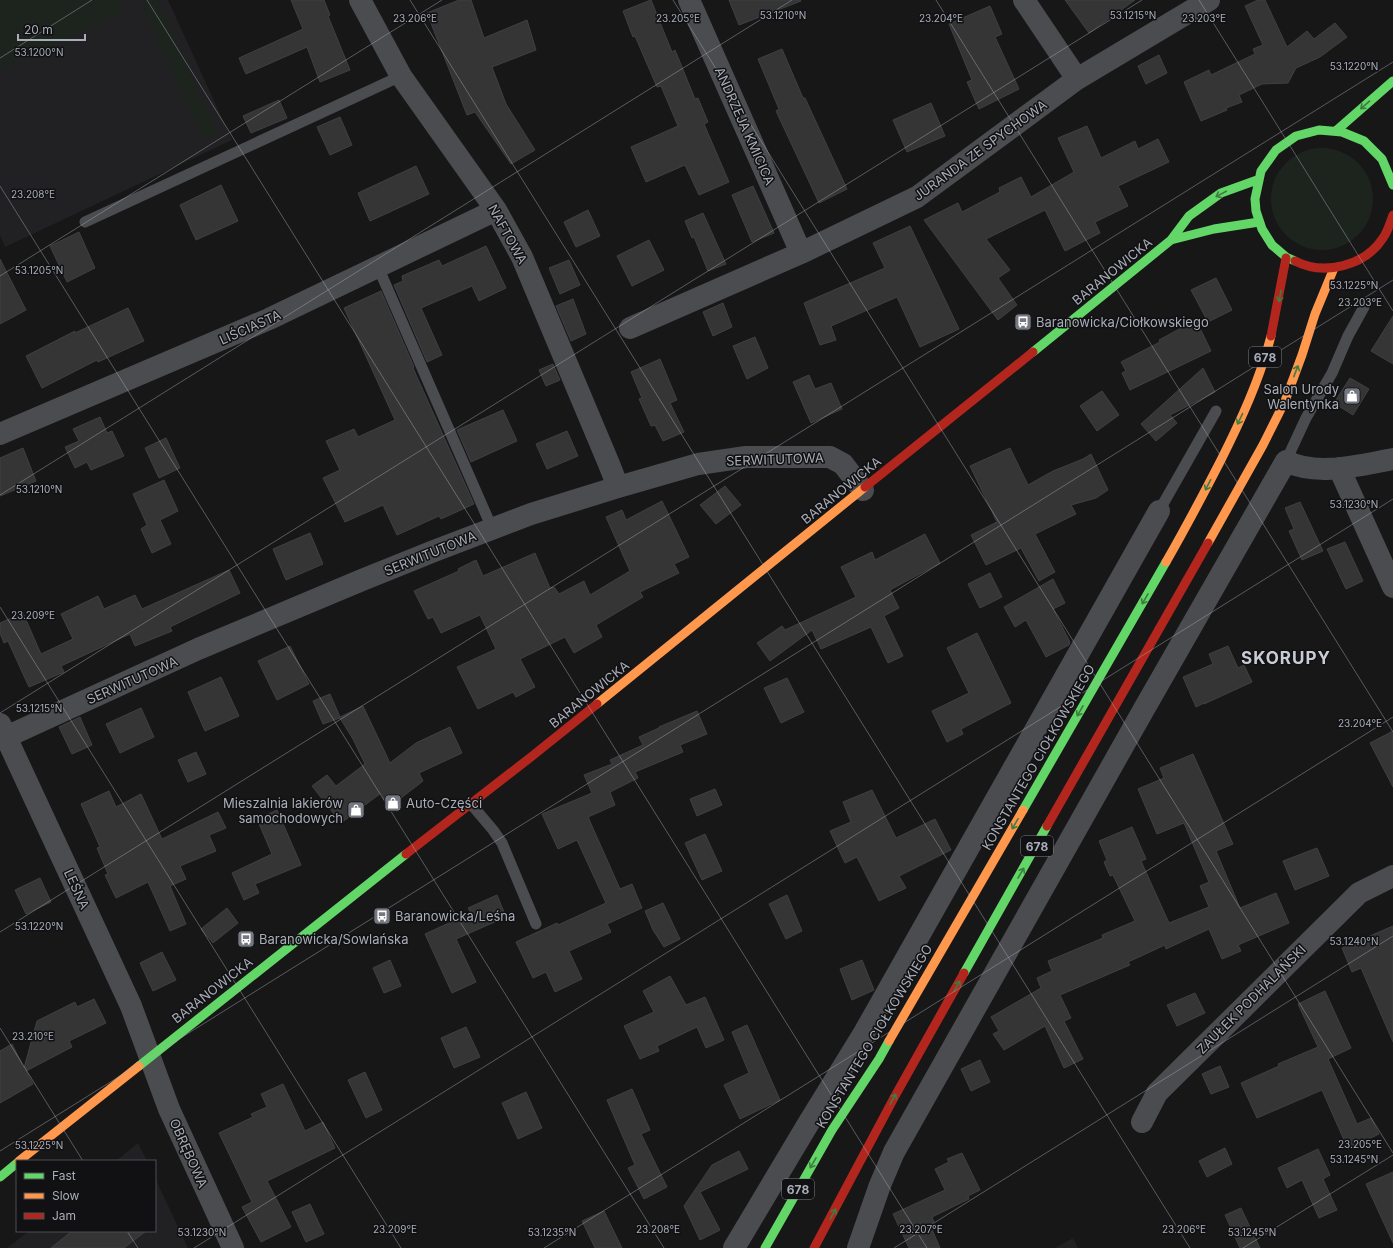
<svg xmlns="http://www.w3.org/2000/svg" width="1393" height="1248" font-family="Inter,sans-serif">
	<style>
		.built { fill: #212123 }
		.green { fill: #1d241e }
		.building { fill: #353536; stroke: #3f4043 }
		.lines { fill: none; stroke-linecap: round; stroke-linejoin: round }
		.lane { stroke: #4b4c50; stroke-width: 11 }
		.street { stroke: #4b4c50; stroke-width: 22 }
		.fast { stroke: #63d668; stroke-width: 9 }
		.slow { stroke: #ff974d; stroke-width: 9 }
		.jam { stroke: #b3261e; stroke-width: 9 }
		.oneway { stroke: #3e7d42 }
		.ticks { fill: none; stroke: #a8adb8; stroke-width: 1; stroke-opacity: 0.45 }
		.labels { text-anchor: middle; dominant-baseline: central; stroke-width: 3; stroke-linejoin: round; paint-order: stroke }
		.shield { fill: #111113; stroke: #7b7e86; stroke-width: 1 }
		.shield-label { font-size: 12px; font-weight: bold; fill: #a8adb8 }
		.street-label { font-size: 13px; fill: #a8adb8; stroke: #111113 }
		.poi-label { font-size: 13px; fill: #a8adb8; stroke: #111113; text-anchor: start }
		.district-label { font-size: 17px; font-weight: bold; letter-spacing: 1px; fill: #c9ccd4; stroke: #111113 }
		.ticks-label { font-size: 10px; text-anchor: middle; fill: #a8adb8; stroke: #111113; stroke-width: 3; stroke-linejoin: round; paint-order: stroke }
	</style>
	<rect width="100%" height="100%" fill="#171717"/>
	<!-- built -->
	<path class="built" d="M0,0H168L232,140L5,247L0,235Z
		M138,1143L147,1161H116Z
		M155,1178L188,1248H7L29,1231H155Z
		M1073,1238L1078,1248H1055Z"/>
	<!-- green -->
	<path class="green" d="M0,0H117L123,12L0,70Z
		M140,0H158L218,134L204,141Z
		M1271 199a51 51 0 1 1 102 0a51 51 0 1 1-102 0Z"/>
	<!-- building -->
	<path class="building" d="M291,0H324L330,15L328,16L350,70L320,82L307,47L246,74L239,58L303,29Z
		M459,0H471L484,38L527,20L536,50L492,67L506,104L535,150L511,164L475,112L467,115L427,13Z
		M651,0L672,52L675,50L695,99L698,98L708,122L704,124L729,182L699,195L685,165L646,182L631,147L678,126L661,86L657,87L635,36L633,37L623,11Z
		M729,0H800L801,1L739,25Z
		M1065,0H1135L1089,33Z
		M1258,0H1265L1287,47L1307,31L1314,39L1335,23L1347,37L1320,57L1296,68L1288,83L1262,84L1239,95L1242,102L1226,108L1227,110L1201,121L1184,82L1209,70L1211,75L1255,54L1253,49L1263,45L1245,6Z
		M990,6L1002,34L995,37L1019,89L979,109L967,82L972,80L949,24Z
		M782,49L803,98H805L847,189L819,203L776,111L779,109L758,59Z
		M1159,55L1167,73L1146,84L1138,66Z
		M279,100L287,118L251,133L243,116Z
		M931,103L945,136L907,152L893,120Z
		M340,117L352,145L330,155L317,127Z
		M1087,126L1101,158L1135,141L1138,149L1158,139L1169,162L1118,186L1128,206L1095,222L1100,233L1065,251L1045,210L986,239L1010,270L998,278L1017,305L998,320L924,220L958,203L962,212L1000,192L999,188L1021,177L1031,197L1074,172L1058,138Z
		M416,166L429,194L370,221L358,193Z
		M221,185L238,221L196,240L180,205Z
		M753,186L774,233L752,242L732,195Z
		M588,210L600,236L576,247L564,222Z
		M703,213L726,264L708,271L694,237L692,238L685,221Z
		M910,226L959,329L920,347L897,297L831,326L836,340L820,345L804,303L885,268L873,243Z
		M79,232L95,268L67,282L50,246Z
		M649,240L664,270L632,286L617,256Z
		M486,246L506,288L479,301L472,286L421,308L442,355L427,362L394,285L403,281L402,276L439,260L442,266Z
		M0,259L26,310L0,324Z
		M569,260L580,285L560,294L549,268Z
		M1216,278L1232,310L1208,322L1191,290Z
		M381,291L414,367L413,368L474,504L441,519L439,516L397,535L383,505L345,522L323,478L340,470L326,441L354,429L358,437L395,420L344,308Z
		M573,299L586,334L571,341L556,306Z
		M723,303L732,327L713,336L703,312Z
		M128,308L144,341L98,362L97,360L42,388L26,356L75,331V333Z
		M1393,316V364L1371,351Z
		M1196,320L1211,351L1130,390L1122,373L1126,371L1121,362L1160,342L1159,340Z
		M755,337L768,368L747,379L733,346Z
		M660,359L677,400L670,403L684,432L663,441L655,425L651,426L639,399L642,398L631,372Z
		M553,364L560,380L546,386L539,370Z
		M1203,368L1215,392L1170,415L1177,423L1156,441L1141,424Z
		M809,375L815,389L831,383L842,409L811,423L793,382Z
		M1350,378L1369,389L1353,415L1334,403Z
		M1102,391L1119,415L1097,431L1080,406Z
		M503,410L517,441L471,462L457,430Z
		M100,417L107,433L112,431L124,456L91,470L87,462L75,468L65,447L79,441L73,429Z
		M567,431L578,456L547,469L536,444Z
		M166,438L180,468L159,478L145,448Z
		M23,448L36,481L0,496V458Z
		M1010,448L1028,485L1053,471L1083,459L1091,454L1108,490L1096,498L1071,505L1076,514L1035,534L1055,572L1039,581L1021,548L986,565L971,535L997,522L970,466Z
		M164,480L178,511L160,520L171,544L152,553L141,529L147,525L133,494Z
		M725,486L741,505L716,524L700,505Z
		M662,501L689,557L674,564L679,573L640,592L643,597L596,625L602,637L574,653L565,637L520,659L535,687L516,697L513,692L478,709L457,667L496,649L480,615L441,633L433,617L428,619L414,591L459,571L458,569L476,560L483,576L535,553L550,588L554,587L559,594L584,581L590,595L630,571L606,517L622,510L626,520Z
		M1300,502L1323,551L1302,560L1289,531L1294,529L1285,508Z
		M310,533L323,564L286,580L273,549Z
		M925,534L940,563L890,590L899,608L884,616L903,656L888,663L871,627L821,649L812,630L770,661L757,643L782,626L785,630L856,597L841,567L872,552L875,560Z
		M1345,542L1363,581L1346,589L1327,549Z
		M229,570L240,593L170,627L172,631L135,646L130,634L61,666L64,672L29,687L8,641L4,643L0,633V623L23,613L41,654L73,639L61,614L98,596L104,609L135,595L142,609Z
		M990,573L1002,597L980,608L968,584Z
		M1053,579L1065,603L1053,609L1070,642L1069,645L1046,657L1026,620L1015,627L1004,607Z
		M977,633L1011,703L961,729L963,734L947,742L932,711L969,693L947,648Z
		M290,646L309,684L277,700L258,661Z
		M1228,646L1238,668L1244,665L1252,682L1204,704V703L1196,707L1183,677L1213,664L1209,654Z
		M221,677L239,716L205,731L188,692Z
		M787,678L804,712L781,723L764,688Z
		M330,694L340,717L363,706L390,763L416,743L450,727L462,753L419,773L423,781L388,808L381,793L341,823L312,786L327,775L336,786L365,764L353,739L340,718L323,724L313,701Z
		M141,708L154,737L120,753L106,724Z
		M697,711L707,734L680,745L683,752L635,772L638,778L610,792L615,805L588,817L620,889L632,884L642,908L607,924L611,932L569,951L582,979L555,992L546,972L533,978L516,942L557,923L558,925L606,903L577,840L558,849L542,814L592,793L584,775L612,764L610,760L643,745L639,737L659,728V727Z
		M80,717L92,745L72,754L59,727Z
		M1393,731V787L1370,743Z
		M196,752L206,774L188,782L178,760Z
		M1193,754L1233,844L1216,851L1240,908L1276,893L1289,923L1238,945L1241,951L1222,959L1209,929L1166,949L1165,945L1128,962L1130,965L1060,995L1071,1018L1064,1021L1083,1059L1064,1068L1045,1026L1004,1050L993,1034L999,1031L991,1017L1041,988L1037,978L1052,971L1048,961L1103,938L1102,935L1135,921L1113,875L1110,876L1104,862L1107,860L1099,841L1132,827L1146,859L1141,861L1169,923L1209,907L1200,886L1209,882L1184,823L1157,834L1138,789L1164,778L1160,768Z
		M715,789L722,805L697,816L690,799Z
		M872,790L896,838L935,819L951,850L899,876L906,888L879,901L857,857L845,863L830,831L851,822L843,802Z
		M109,791L116,807L141,794L162,839L218,812L226,828L209,835L216,851L180,866L186,879L170,886L186,924L170,931L148,882L116,898L105,875L108,874L97,848L100,847L81,804Z
		M277,810L301,865L255,884L259,893L244,900L232,873L272,854L257,819Z
		M705,834L722,871L702,880L685,843Z
		M1317,848L1329,876L1295,890L1283,861Z
		M40,878L51,902L26,914L15,890Z
		M497,895L506,917L456,939L476,982L452,993L425,934L471,913L468,908Z
		M787,895L802,931L786,939L769,904Z
		M663,903L680,939L664,947L653,930L645,911Z
		M227,908L238,923L213,943L201,929Z
		M1393,926V1042L1361,968L1352,972L1342,948Z
		M162,952L176,980L153,991L140,963Z
		M390,960L401,986L384,993L373,968Z
		M862,960L874,990L852,1000L840,969Z
		M670,976L686,1005L705,997L724,1040L706,1048L697,1027L657,1046L659,1051L640,1059L624,1026L654,1012L643,991Z
		M1325,991L1351,1048L1328,1059L1357,1124L1371,1118L1379,1134L1348,1149L1322,1090L1257,1118L1241,1083L1279,1066L1278,1064L1318,1047L1298,1004Z
		M1195,993L1205,1013L1177,1026L1167,1005Z
		M94,999L106,1023L69,1041L72,1047L26,1071L33,1084L0,1103V1051L12,1044L24,1068L37,1021L75,1002L77,1007Z
		M747,1025L780,1100L740,1119L724,1085L749,1073L732,1032Z
		M466,1027L480,1057L454,1068L441,1038Z
		M980,1060L990,1082L971,1091L961,1069Z
		M1220,1066L1229,1087L1211,1094L1202,1074Z
		M365,1072L382,1110L366,1118L348,1080Z
		M283,1084L305,1131L323,1122L335,1148L267,1181L291,1227L261,1242L242,1207L252,1202L219,1133L253,1117L251,1114L267,1107L261,1094Z
		M632,1089L650,1130L641,1134L667,1187L644,1199L628,1168L635,1165L607,1100Z
		M526,1092L542,1128L518,1139L502,1103Z
		M1225,1148L1232,1164L1207,1177L1199,1161Z
		M1318,1149L1330,1175L1323,1179L1337,1210L1319,1218L1302,1180L1287,1188L1278,1168Z
		M739,1151L748,1169L700,1192L720,1230L700,1240L684,1206L712,1165Z
		M962,1153L980,1190L968,1196L969,1199L932,1217L934,1222L930,1225L940,1248H909L893,1214L945,1190L935,1169L949,1162L947,1159Z
		M1393,1172V1243L1366,1184Z
		M310,1204L324,1234L306,1242L292,1212Z
		M1241,1208L1260,1248H1240L1225,1215Z
		M604,1211L622,1248H595L582,1221Z
		M72,1231H146L124,1248H51Z"/>
	<g class="lines">
		<!-- lane -->
		<path class="lane" d="M85,222L401,76
			M378,267L492,528
			M1286,461L1306,418L1332,373L1348,336L1364,307
			M1159,511L1216,411
			M471,804L493,830L502,843L536,924"/>
		<!-- street -->
		<path class="street" d="M360,0L401,76L496,210L522,257L609,464L618,487
			M689,0L801,253
			M1024,0L1077,79
			M630,328L801,253L917,197L1077,79L1209,0
			M0,434L269,319L496,210
			M1339,468L1393,587
			M0,724L131,1006L169,1109L233,1248
			M6,737L198,649L362,580L434,551L531,514L618,487L698,464L746,457H830L843,464L863,490
			M1142,1122L1157,1093L1359,893L1393,876
			M734,1248L808,1124L864,1033L1159,511
			M858,1248L880,1185L894,1152L1144,709L1286,461C1317,477 1360,465 1393,459"/>
		<!-- fast -->
		<path class="fast" d="M1337,130L1393,81
			M1171,240L1214,229L1259,222
			M1295,261L1286,257L1272,245L1262,229L1256,211L1255,199L1261,171L1276,150L1296,136L1319,130L1342,132L1364,141L1382,159L1393,185
			M1033,352L1171,240L1189,216L1221,193L1257,180
			M1023,810L1166,562
			M964,973L1047,826
			M139,1066L406,854
			M0,1177L17,1163
			M765,1248L832,1130L879,1059L889,1041"/>
		<!-- slow -->
		<path class="slow" d="M1208,543L1263,445L1285,401L1302,355L1315,314L1334,268
			M1166,562C1185,529 1203,495 1221,460C1241,420 1260,379 1271,336
			M597,704L865,487
			M889,1041L1023,810
			M19,1161L139,1066"/>
		<!-- jam -->
		<path class="jam" d="M1295,261C1324,276 1365,266 1383,238C1388,231 1390,223 1393,215
			M1271,336L1286,258
			M865,487L1033,352
			M1047,826L1208,543
			M406,854L531,757L597,704
			M814,1248L895,1096L964,973"/>
	</g>
	<!-- one-way arrows -->
	<defs><path id="oneway-shaft" d="M-6 0H5M1.5-3L5.5 0L1.5 3" fill="none" stroke-width="1.6" stroke-linecap="round" stroke-linejoin="round"/></defs>
	<g class="oneway">
		<use href="#oneway-shaft" transform="translate(1365 105) rotate(139)"/>
		<use href="#oneway-shaft" transform="translate(1221 194) rotate(152)"/>
		<use href="#oneway-shaft" transform="translate(1280 296) rotate(100)"/>
		<use href="#oneway-shaft" transform="translate(1296 371) rotate(-69)"/>
		<use href="#oneway-shaft" transform="translate(1240 419) rotate(115)"/>
		<use href="#oneway-shaft" transform="translate(1208 485) rotate(117)"/>
		<use href="#oneway-shaft" transform="translate(1145 599) rotate(120)"/>
		<use href="#oneway-shaft" transform="translate(1080 711) rotate(120)"/>
		<use href="#oneway-shaft" transform="translate(1015 824) rotate(120)"/>
		<use href="#oneway-shaft" transform="translate(1021 873) rotate(-60)"/>
		<use href="#oneway-shaft" transform="translate(957 986) rotate(-60)"/>
		<use href="#oneway-shaft" transform="translate(893 1099) rotate(-61)"/>
		<use href="#oneway-shaft" transform="translate(813 1163) rotate(120)"/>
		<use href="#oneway-shaft" transform="translate(833 1214) rotate(-61)"/>
	</g>
	<!-- ticks -->
	<path class="ticks" d="M147,0L927,1248M410,0L1190,1248M673,0L1393,1153M936,0L1393,732M1199,0L1393,311M0,58L92,0M0,186L664,1248M0,276L442,0M0,495L792,0M0,607L401,1248M0,713L1142,0M0,932L1393,62M0,1028L83,1161M0,1151L1393,280M127,1231L138,1248M194,1248L1393,499M544,1248L1393,717M894,1248L1393,936M1243,1248L1393,1155"/>
	<!-- icons -->
	<defs>
		<symbol id="bus-square" viewBox="-11 -11 22 22"><rect x="-9" y="-9" width="18" height="18" rx="4" fill="#757880" stroke="#111113"/><path d="M-5-6H5V4H4V6H2V4H-2V6H-4V4H-5ZM-3.5-4V0h7V-4ZM-3.5 1.2v1.5H-2V1.2ZM2 1.2v1.5H3.5V1.2Z" fill="#fff"/></symbol>
		<symbol id="shop-square" viewBox="-11 -11 22 22"><rect x="-9" y="-9" width="18" height="18" rx="4" fill="#757880" stroke="#111113"/><path d="M-5-2.5h2.3a2.7 3.5 0 0 1 5.4 0H5L5.5 6h-11ZM-1.5-2.5h3a1.5 2.3 0 0 0-3 0Z" fill="#fff"/></symbol>
	</defs>
	<g fill-rule="evenodd">
		<use href="#bus-square" x="1013" y="312" width="20" height="20"/>
		<use href="#shop-square" x="1342" y="386" width="20" height="20"/>
		<use href="#shop-square" x="383" y="793" width="20" height="20"/>
		<use href="#shop-square" x="346" y="800" width="20" height="20"/>
		<use href="#bus-square" x="372" y="906" width="20" height="20"/>
		<use href="#bus-square" x="236" y="929" width="20" height="20"/>
	</g>
	<g class="labels">
		<!-- shield labels -->
		<g class="shield">
			<rect x="1249" y="347" width="32" height="20" rx="3"/>
			<rect x="1021" y="836" width="32" height="20" rx="3"/>
			<rect x="782" y="1179" width="32" height="20" rx="3"/>
		</g>
		<g class="shield-label">
			<text x="1265" y="357">678</text>
			<text x="1037" y="846">678</text>
			<text x="798" y="1189">678</text>
		</g>
		<!-- street labels -->
		<g class="street-label">
			<text transform="translate(745 126) rotate(66)">ANDRZEJA KMICICA</text>
			<text transform="translate(980 150) rotate(-36)">JURANDA ZE SPYCHOWA</text>
			<text transform="translate(508 234) rotate(61)">NAFTOWA</text>
			<text transform="translate(1112 271) rotate(-39)">BARANOWICKA</text>
			<text transform="translate(250 327) rotate(-24)">LIŚCIASTA</text>
			<text transform="translate(775 459) rotate(-2)">SERWITUTOWA</text>
			<text transform="translate(841 490) rotate(-39)">BARANOWICKA</text>
			<text transform="translate(430 553) rotate(-22)">SERWITUTOWA</text>
			<text transform="translate(132 680) rotate(-24)">SERWITUTOWA</text>
			<text transform="translate(589 694) rotate(-39)">BARANOWICKA</text>
			<text transform="translate(1038 757) rotate(-60)">KONSTANTEGO CIOŁKOWSKIEGO</text>
			<text transform="translate(77 889) rotate(65)">LEŚNA</text>
			<text transform="translate(212 990) rotate(-38)">BARANOWICKA</text>
			<text transform="translate(1251 999) rotate(-45)">ZAUŁEK PODHALAŃSKI</text>
			<text transform="translate(874 1036) rotate(-59)">KONSTANTEGO CIOŁKOWSKIEGO</text>
			<text transform="translate(189 1153) rotate(66)">OBRĘBOWA</text>
		</g>
		<!-- poi labels -->
		<g class="poi-label">
			<text x="1036" y="322">Baranowicka/Ciołkowskiego</text>
			<text x="1339" y="389" text-anchor="end">Salon Urody<tspan x="1339" dy="15">Walentynka</tspan></text>
			<text x="343" y="803" text-anchor="end">Mieszalnia lakierów<tspan x="343" dy="15">samochodowych</tspan></text>
			<text x="406" y="803">Auto-Części</text>
			<text x="395" y="916">Baranowicka/Leśna</text>
			<text x="259" y="939">Baranowicka/Sowlańska</text>
		</g>
		<!-- district labels -->
		<g class="district-label">
			<text x="1286" y="658">SKORUPY</text>
		</g>
	</g>
	<g class="ticks-label">
		<text x="783" y="19">53.1210°N</text>
		<text x="1133" y="19">53.1215°N</text>
		<text x="415" y="22">23.206°E</text>
		<text x="678" y="22">23.205°E</text>
		<text x="941" y="22">23.204°E</text>
		<text x="1204" y="22">23.203°E</text>
		<text x="39" y="56">53.1200°N</text>
		<text x="1354" y="70">53.1220°N</text>
		<text x="33" y="198">23.208°E</text>
		<text x="39" y="274">53.1205°N</text>
		<text x="1354" y="289">53.1225°N</text>
		<text x="1360" y="306">23.203°E</text>
		<text x="39" y="493">53.1210°N</text>
		<text x="1354" y="508">53.1230°N</text>
		<text x="33" y="619">23.209°E</text>
		<text x="39" y="712">53.1215°N</text>
		<text x="1360" y="727">23.204°E</text>
		<text x="39" y="930">53.1220°N</text>
		<text x="1354" y="945">53.1240°N</text>
		<text x="33" y="1040">23.210°E</text>
		<text x="1360" y="1148">23.205°E</text>
		<text x="39" y="1149">53.1225°N</text>
		<text x="1354" y="1163">53.1245°N</text>
		<text x="395" y="1233">23.209°E</text>
		<text x="658" y="1233">23.208°E</text>
		<text x="921" y="1233">23.207°E</text>
		<text x="1184" y="1233">23.206°E</text>
		<text x="202" y="1236">53.1230°N</text>
		<text x="552" y="1236">53.1235°N</text>
		<text x="1252" y="1236">53.1245°N</text>
	</g>
	<!-- legend -->
	<rect x="16" y="1160" width="140" height="72" fill="#111113" stroke="#4d4f55"/>
	<rect x="24" y="1173" width="20" height="6" fill="#63d668" stroke="#4d4f55"/>
	<text x="52" y="1180" font-size="12" fill="#a8adb8">Fast</text>
	<rect x="24" y="1193" width="20" height="6" fill="#ff974d" stroke="#4d4f55"/>
	<text x="52" y="1200" font-size="12" fill="#a8adb8">Slow</text>
	<rect x="24" y="1213" width="20" height="6" fill="#b3261e" stroke="#4d4f55"/>
	<text x="52" y="1220" font-size="12" fill="#a8adb8">Jam</text>
	<!-- scale -->
	<path d="M18 34v6h67v-6" fill="none" stroke="#a8adb8" stroke-width="2"/>
	<text x="24" y="34" font-size="12" fill="#a8adb8" stroke="#111113" stroke-width="3" paint-order="stroke">20 m</text>
</svg>
